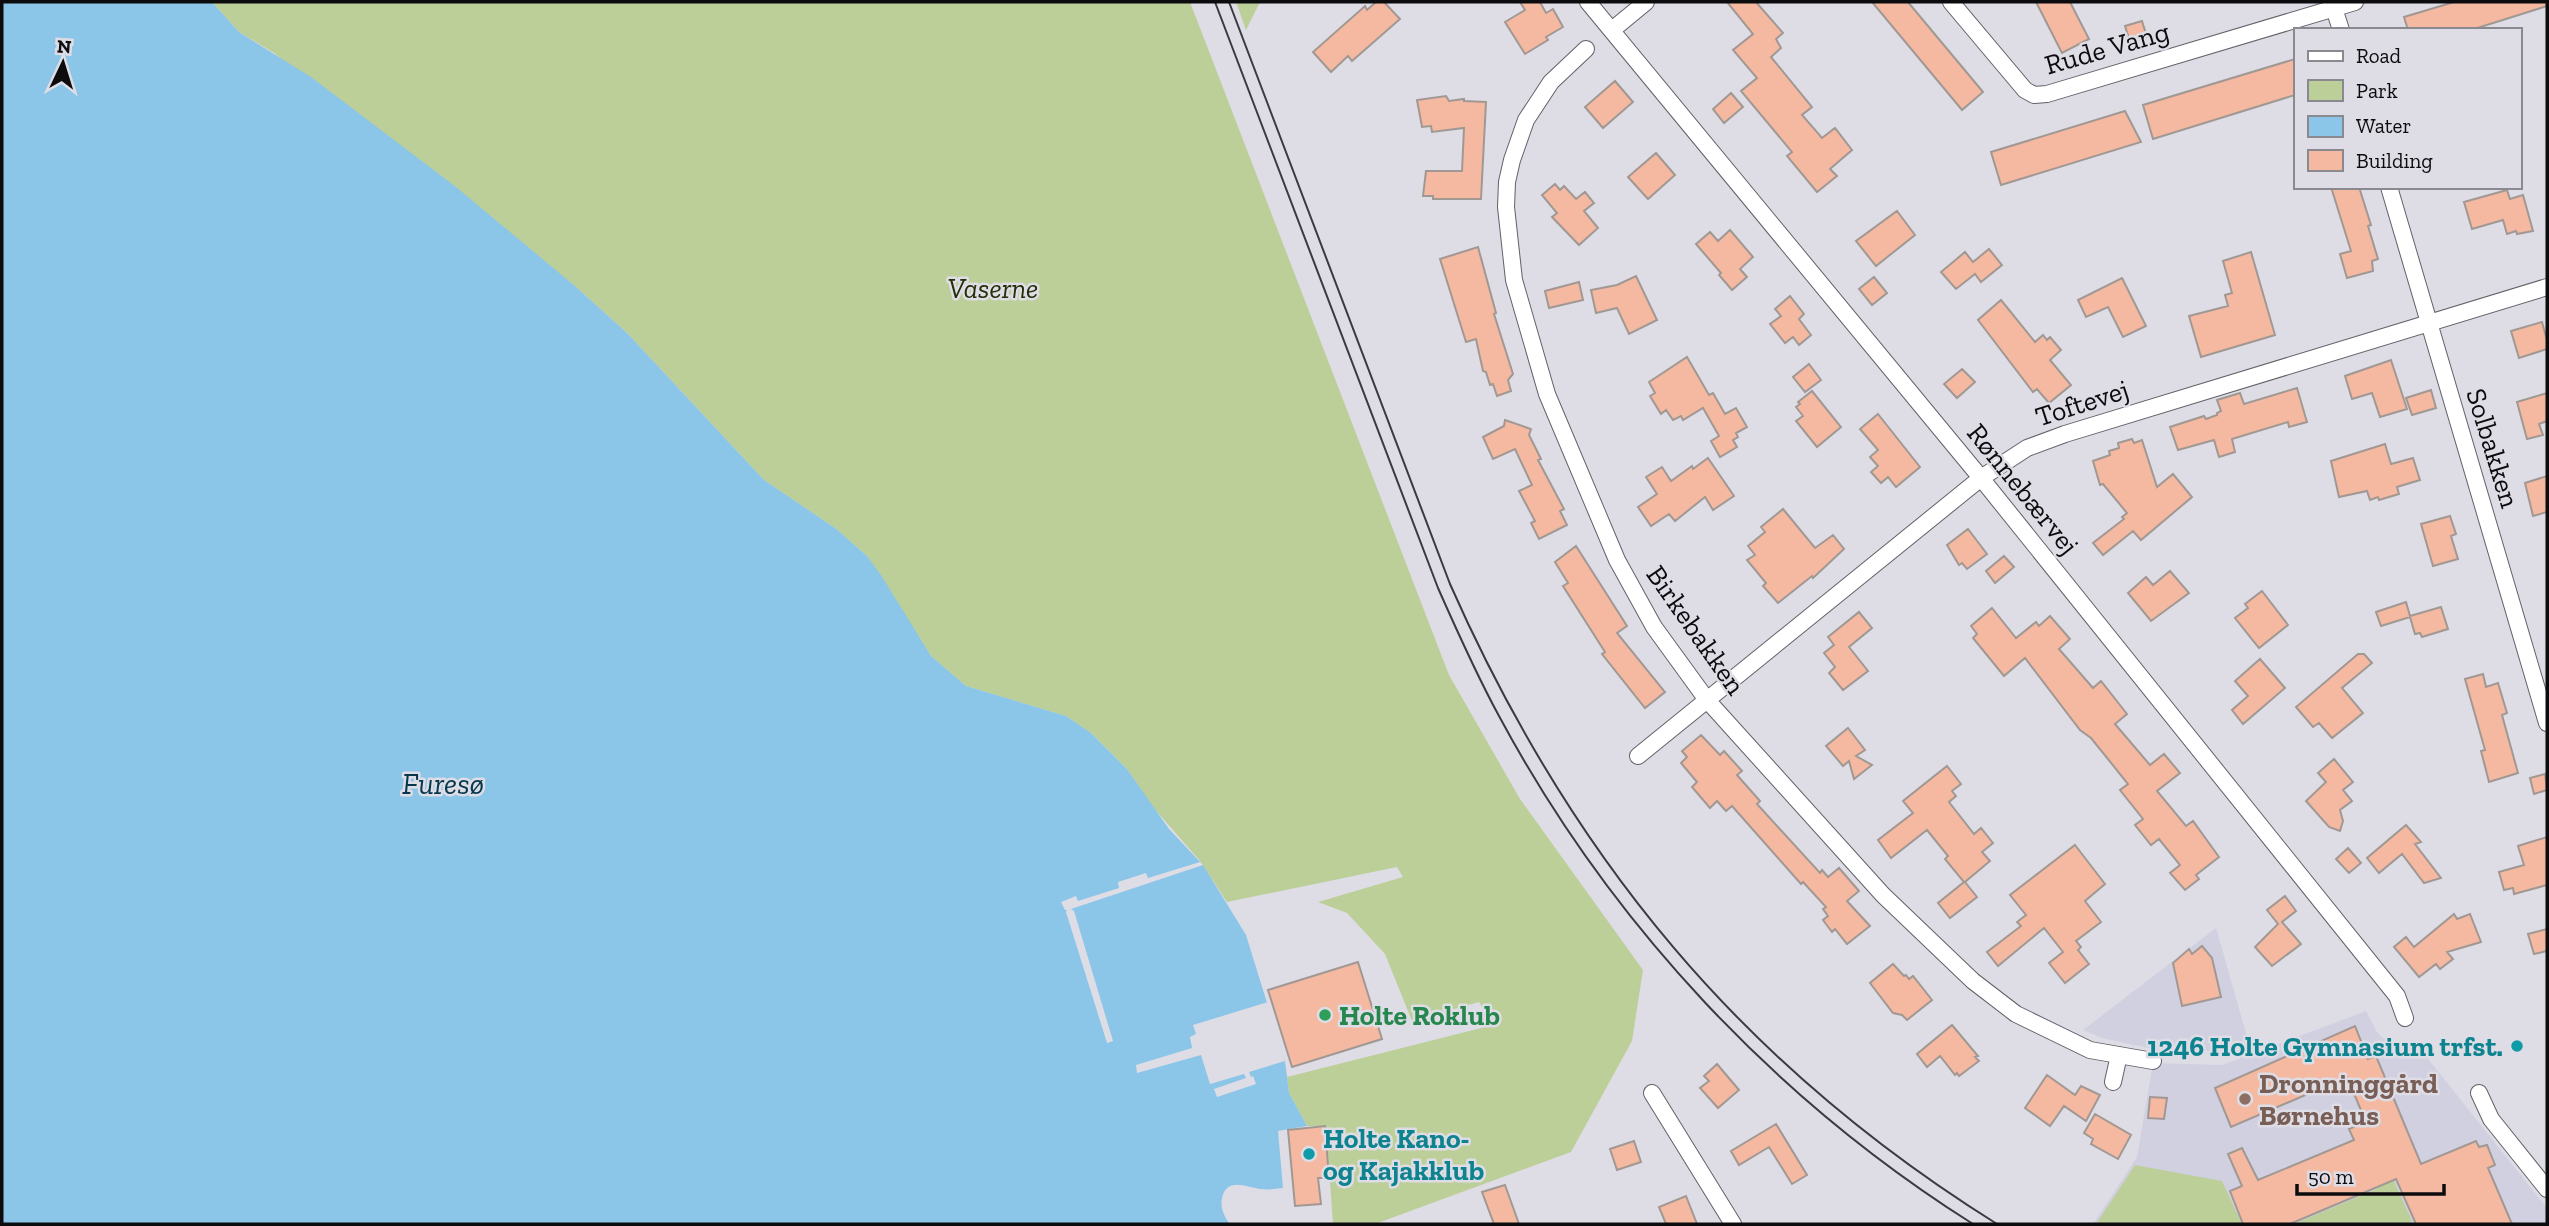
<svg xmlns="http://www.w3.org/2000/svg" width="2549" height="1226" font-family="'Zilla Slab',serif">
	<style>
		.built { fill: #d1d0e0 }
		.green { fill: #bccf99 }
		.water { fill: #8bc5e7 }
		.pier { fill: #dedde6 }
		.building { fill: #f4b9a0; stroke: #a19894; stroke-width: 2 }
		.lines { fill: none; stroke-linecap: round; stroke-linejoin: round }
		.street-casing { stroke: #616168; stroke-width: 18 }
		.street { stroke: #fff; stroke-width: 16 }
		.tram { stroke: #3a3a3f; stroke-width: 2 }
		.leisure-dot { fill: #2e9e5b; stroke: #dedde6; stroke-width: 2.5 }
		.culture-dot { fill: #0f9aa8; stroke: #dedde6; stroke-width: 2.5 }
		.education-dot { fill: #8d6e63; stroke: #dedde6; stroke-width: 2.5 }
		.labels { text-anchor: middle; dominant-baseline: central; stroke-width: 5; stroke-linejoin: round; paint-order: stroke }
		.street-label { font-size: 28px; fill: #0c0c0f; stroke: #dedde6 }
		.park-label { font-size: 28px; font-style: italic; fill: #242f06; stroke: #dedde6 }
		.leisure-label { font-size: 28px; font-weight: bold; fill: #27864d; stroke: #dedde6; text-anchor: start }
		.culture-label { font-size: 28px; font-weight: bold; fill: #0d838f; stroke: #dedde6; text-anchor: end }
		.education-label { font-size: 28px; font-weight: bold; fill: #785e54; stroke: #dedde6; text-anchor: start }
		.water-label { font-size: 30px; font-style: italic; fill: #05384f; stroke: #dedde6 }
	</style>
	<rect width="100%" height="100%" fill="#dedde6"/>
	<!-- built -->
	<path class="built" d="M2216,928L2250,1047L2207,1051L2153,1049L2102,1038L2083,1030Z
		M2366,1011L2377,1032L2384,1039L2402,1043L2413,1040L2547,1208V1224H2093L2137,1157L2153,1063L2222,1065Z"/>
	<!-- green -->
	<path class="green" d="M212,2H1190L1449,675L1520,799L1643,970L1632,1041L1571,1152L1375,1224H1333L1326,1126H1307L1289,1093L1287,1077L1493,1025L1479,1002L1412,1021L1385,954L1347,913L1318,902L1403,877L1397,867L1227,902L1200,861L1152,806L1127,769L1091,733L1066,716L966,686L931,656L867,556L835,528L764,480L627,333L575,286L274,53L239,32Z
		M1236,2H1260L1246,30Z
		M2135,1165L2222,1181L2242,1224H2096Z
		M2393,1179L2412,1221L2407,1224H2294L2377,1189L2375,1185Z"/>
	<!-- water -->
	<path class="water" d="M2,2H212L239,32L311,77L456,187L575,286L627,333L764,480L835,528L867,556L881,575L931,656L966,686L1066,716L1091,733L1127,769L1169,829L1203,865L1246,935L1285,1061L1289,1093L1307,1126L1278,1131L1283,1188C1275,1189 1268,1190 1260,1189C1246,1187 1227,1177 1222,1198C1220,1208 1224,1216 1230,1224H2Z"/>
	<!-- pier -->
	<path class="pier" d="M1200,862L1203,865L1071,909L1074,911L1113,1041L1107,1043L1066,912L1067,910H1065L1061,902L1076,896L1078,901L1119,888L1118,882L1146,873L1148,878Z
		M1268,1002L1285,1061L1249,1072L1251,1077L1253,1076L1256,1084L1217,1097L1214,1089L1246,1078L1244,1074L1210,1084L1201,1055L1137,1073L1136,1065L1192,1048L1190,1037L1196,1034L1193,1025Z"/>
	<!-- building -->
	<path class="building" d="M1376,2H1384L1400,19L1352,61L1348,56L1331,72L1313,52L1365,6L1367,10Z
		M1520,2H1540L1546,13L1553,9L1563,27L1546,37L1548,40L1525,54L1505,22L1525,10Z
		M1727,2H1756L1783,33L1776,39L1781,48L1771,57L1812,107L1802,115L1822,138L1835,128L1852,150L1830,169L1837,176L1817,192L1787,156L1792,152L1741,91L1757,78L1733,50L1753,34Z
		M1872,2H1908L1983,92L1962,110Z
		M2036,2H2070L2089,39L2062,53Z
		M2454,2H2547V6L2471,30H2408L2404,17Z
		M2142,21L2147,37L2130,42L2125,26Z
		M2295,59V95L2153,139L2143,105Z
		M1615,81L1633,102L1603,128L1585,107Z
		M1731,93L1743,107L1724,123L1713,109Z
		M1446,96L1449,101L1464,99V101L1486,102L1481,199H1433V196H1423L1426,171H1462L1464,128L1432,132L1431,126L1422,127L1417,100Z
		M2125,111L2141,142L2001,185L1991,152Z
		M1656,153L1675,175L1648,199L1628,177Z
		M1555,184L1560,190L1564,186L1576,199L1585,192L1594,203L1584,211L1598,228L1579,245L1552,217L1557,213L1542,195Z
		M2331,187H2359L2371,225L2368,226L2378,259L2372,261L2373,271L2347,278L2340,254L2351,251Z
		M2507,190L2510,199L2523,195L2533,231L2517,234L2516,231L2507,234L2503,220L2472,229L2464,202Z
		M1897,211L1915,235L1876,266L1856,241Z
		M1730,230L1753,257L1740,269L1747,277L1732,290L1719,275L1721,273L1696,244L1710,232L1718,241Z
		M1478,247L1496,313L1494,314L1513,374L1508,380L1511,391L1497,396L1493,384L1490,385L1486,372L1483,371L1476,339L1466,342L1440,259Z
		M1989,249L2002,265L1981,282L1975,274L1956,289L1941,272L1965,252L1973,262Z
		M2251,252L2275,335L2201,357L2189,316L2228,306L2225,295L2232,293L2223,261Z
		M1636,276L1657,320L1629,334L1617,308L1596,313L1591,290L1617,285Z
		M1874,277L1887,293L1872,305L1859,289Z
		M2122,278L2146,326L2123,337L2108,307L2086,317L2078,300Z
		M1579,282L1583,300L1549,308L1545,291Z
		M1790,296L1804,314L1799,319L1811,335L1799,345L1793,337L1785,343L1770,324L1781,316L1775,309Z
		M2001,300L2035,342L2043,335L2047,340L2050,337L2061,350L2050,360L2071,385L2049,403L2037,389L2033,392L1978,320Z
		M2542,322L2547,340V349L2519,358L2511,331Z
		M1687,357L1709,395L1713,393L1725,414L1736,408L1747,427L1736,433L1738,437L1733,440L1737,447L1720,457L1711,441L1719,436L1703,408L1683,420L1681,416L1673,420L1666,410L1661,414L1650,396L1655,393L1649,382Z
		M2391,360L2407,409L2380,417L2372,393L2352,399L2345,376Z
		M1809,364L1821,380L1805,392L1793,377Z
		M1962,369L1975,382L1957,398L1944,384Z
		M2297,388L2307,422L2289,427L2288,422L2232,439L2235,452L2219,457L2214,440L2178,450L2170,427L2204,416L2206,419L2217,415V413L2221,411L2217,400L2240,393L2244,404Z
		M2431,390L2436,408L2412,415L2406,398Z
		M1812,391L1841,427L1817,447L1796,421L1803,416L1796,407L1800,404L1798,402Z
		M2547,393V421L2539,424L2543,435L2527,439L2517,402Z
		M1878,414L1920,467L1896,487L1888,477L1881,483L1871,472L1878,466L1870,457L1878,450L1860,429Z
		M1505,420L1531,429L1529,435L1541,459L1538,460L1564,509L1560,511L1567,525L1539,539L1531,523L1535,521L1519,491L1532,485L1515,449L1493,459L1483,437L1504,426Z
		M2132,439L2134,443L2142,440L2157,487L2173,474L2192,497L2141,540L2133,531L2103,555L2093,543L2124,519L2122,517L2127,513L2103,484L2100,485L2093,461L2110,455L2109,451L2119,448L2118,443Z
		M2385,444L2391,464L2413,458L2420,480L2397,487L2399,494L2379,500L2378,497L2370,500L2367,491L2339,497L2331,461Z
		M1708,458L1734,496L1713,510L1705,497L1675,521L1669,514L1651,526L1638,507L1657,494L1646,477L1662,467L1671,481L1692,466L1693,469Z
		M2547,476V512L2533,516L2525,483Z
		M1783,509L1815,548L1833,535L1844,549L1813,578L1812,576L1778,603L1763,586L1766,583L1747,560L1755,555L1748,546L1765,532L1761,527Z
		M2450,516L2456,534L2451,536L2458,559L2433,566L2421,524Z
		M1968,529L1987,554L1967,569L1962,563L1959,565L1947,545Z
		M1576,546L1627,626L1617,633L1665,692L1645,708L1602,654L1605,652L1563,586L1568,583L1555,562Z
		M2004,556L2014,567L1995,583L1986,571Z
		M2170,571L2189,593L2151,621L2128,593L2146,577L2153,585Z
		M2262,591L2288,625L2259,648L2235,618L2248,608L2245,604Z
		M2406,602L2410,616L2441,607L2448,629L2422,637L2420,633L2415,634L2410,617L2381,626L2376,612Z
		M1992,608L2016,638L2036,622L2039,626L2050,616L2070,639L2059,649L2093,688L2101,681L2127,714L2115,724L2150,765L2164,754L2180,773L2157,791L2186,826L2193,821L2219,857L2196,875L2199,879L2185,890L2170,873L2180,865L2159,839L2151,845L2135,825L2143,819L2120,790L2128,784L2091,738L2080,730L2025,658L2004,676L1973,638L1977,634L1971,626Z
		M1859,612L1872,628L1849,647L1868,671L1843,690L1829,673L1835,667L1824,653L1834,645L1828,637Z
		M2358,654H2364L2372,663L2342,688L2363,713L2332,738L2319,723L2313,727L2296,707Z
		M2260,659L2285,688L2243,724L2232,710L2248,696L2235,681Z
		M2483,674L2486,687L2498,683L2507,713L2502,715L2518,773L2489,782L2481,751L2485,750L2465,679Z
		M1848,728L1865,750L1856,756L1872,765L1854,779L1849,761L1843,766L1826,746Z
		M1701,735L1720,755L1724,751L1742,771L1737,775L1760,801L1757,804L1820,873L1822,870L1828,877L1839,868L1859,891L1847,901L1870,926L1847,944L1835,929L1832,932L1823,920L1828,916L1823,909L1826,907L1803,882L1801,884L1732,806L1726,811L1717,801L1710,808L1692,787L1697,782L1681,763L1687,757L1682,751Z
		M2334,759L2353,782L2343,790L2352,801L2340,810L2343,821L2340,831L2329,827L2306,801L2326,782L2318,773Z
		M1947,766L1961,784L1952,791L1956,796L1949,802L1974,834L1981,828L1993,843L1982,852L1990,861L1965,882L1977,897L1950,918L1938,903L1964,882L1945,859L1948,856L1927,830L1891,858L1878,840L1913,813L1903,801Z
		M2545,774L2547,790L2534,794L2530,778Z
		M2406,825L2421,842L2415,844L2441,878L2424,883L2402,854L2379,873L2367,858Z
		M2547,837V885L2514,894L2513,888L2504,890L2499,872L2524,865L2518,846Z
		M2075,845L2105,884L2085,901L2101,922L2076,941L2081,947L2078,950L2089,964L2065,983L2049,963L2063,952L2044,928L1998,966L1987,952L2021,926L2017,922L2026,915L2010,895Z
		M2348,848L2361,863L2349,873L2336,859Z
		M2285,896L2296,911L2282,922L2301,944L2272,966L2255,947L2278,924L2267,910Z
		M2454,914L2457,919L2470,914L2481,942L2447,952L2453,959L2440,969L2436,964L2419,977L2394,947L2406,937L2414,947Z
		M2547,929V951L2534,954L2528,934Z
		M2202,946L2212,958L2221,997L2182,1006L2173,963L2189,949L2192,954Z
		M1358,962L1382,1039L1292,1067L1268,990Z
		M1893,964L1904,976L1906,975L1909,979L1913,976L1932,1000L1907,1020L1902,1015L1893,1013L1870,983Z
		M1952,1025L1978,1056L1975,1057L1979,1061L1959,1076L1957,1073L1955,1075L1940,1056L1927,1067L1917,1054Z
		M2355,1026L2368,1059L2376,1056L2421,1164L2476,1141L2479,1147L2487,1145L2495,1165L2488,1168L2512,1224H2416L2396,1179L2290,1224H2243L2230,1191L2242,1186L2228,1154L2242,1148L2258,1180L2354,1140L2349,1129L2366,1122L2347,1077L2231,1127L2215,1088Z
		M1717,1064L1739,1090L1718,1108L1700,1088L1709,1081L1704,1076Z
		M2047,1075L2075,1095L2081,1086L2100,1095L2086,1121L2064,1106L2050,1126L2025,1108Z
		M2150,1097L2167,1098L2164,1119L2148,1118Z
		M2095,1114L2131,1135L2118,1159L2091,1144L2093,1139L2084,1133Z
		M1776,1124L1807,1175L1792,1184L1769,1147L1739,1165L1731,1151Z
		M1325,1126L1329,1178H1318L1321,1204L1295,1206L1288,1130Z
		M1634,1141L1641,1162L1617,1170L1610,1149Z
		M1505,1185L1519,1224H1494L1482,1192Z
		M1686,1196L1697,1224H1666L1659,1207Z"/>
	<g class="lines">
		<defs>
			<path id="street" d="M1588,2L1981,478L2397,996L2405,1018
				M1951,2L2025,90L2034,95L2047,94L2355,2
				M2332,2L2341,30
				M1612,30L1646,2
				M1586,49L1551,82L1526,120L1512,160L1507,182L1506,207L1514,280L1547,394L1617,560L1654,627L1707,700L1883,895L1973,981L2016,1014L2090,1050L2153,1061
				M2389,187L2547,723
				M1638,756L1981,478L2027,448L2065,434L2547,287
				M2113,1082L2119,1055
				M1652,1093L1733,1224
				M2479,1093L2491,1119L2547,1189"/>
		</defs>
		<!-- street casing -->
		<use href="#street" class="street-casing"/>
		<!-- street -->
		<use href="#street" class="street"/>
		<!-- tram -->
		<path class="tram" d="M1215,2L1438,588C1457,631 1476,674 1499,716C1610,923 1775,1099 1973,1224
			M1229,2L1450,584C1571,858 1742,1065 1997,1224"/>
	</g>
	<!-- markers -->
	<circle class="leisure-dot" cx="1325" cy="1015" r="7"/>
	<g class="culture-dot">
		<circle cx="2517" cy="1046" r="7"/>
		<circle cx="1309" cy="1154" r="7"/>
	</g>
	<circle class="education-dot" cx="2245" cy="1099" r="7"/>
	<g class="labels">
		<!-- street labels -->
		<g class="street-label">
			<text transform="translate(2107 48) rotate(-16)">Rude Vang</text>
			<text transform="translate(2082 403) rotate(-18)">Toftevej</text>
			<text transform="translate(2493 448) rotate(73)">Solbakken</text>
			<text transform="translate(2023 489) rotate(51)">Rønnebærvej</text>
			<text transform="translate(1696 630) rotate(55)">Birkebakken</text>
		</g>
		<!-- park labels -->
		<g class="park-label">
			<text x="993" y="288">Vaserne</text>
		</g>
		<!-- leisure labels -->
		<g class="leisure-label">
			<text x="1339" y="1015">Holte Roklub</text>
		</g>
		<!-- culture labels -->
		<g class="culture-label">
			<text x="2503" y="1046">1246 Holte Gymnasium trfst.</text>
			<text x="1323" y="1138" text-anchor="start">Holte Kano-<tspan x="1323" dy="32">og Kajakklub</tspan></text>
		</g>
		<!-- education labels -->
		<g class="education-label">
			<text x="2259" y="1083">Dronninggård<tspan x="2259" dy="32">Børnehus</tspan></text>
		</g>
		<!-- water labels -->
		<g class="water-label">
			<text x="443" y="784">Furesø</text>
		</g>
	</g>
	<!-- border -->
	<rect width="2549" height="1226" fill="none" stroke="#0c0c0f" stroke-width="7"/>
	<!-- legend -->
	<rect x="2294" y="28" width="228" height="161" fill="#dedde6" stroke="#8a8990" stroke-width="2"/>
	<rect x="2308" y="51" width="35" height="10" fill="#ffffff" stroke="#8a8990" stroke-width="2"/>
	<text x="2356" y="63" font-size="21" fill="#0c0c0f">Road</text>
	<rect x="2308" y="80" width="35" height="21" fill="#bccf99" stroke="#8a8990" stroke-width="2"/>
	<text x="2356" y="98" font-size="21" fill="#0c0c0f">Park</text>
	<rect x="2308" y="116" width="35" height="21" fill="#8bc5e7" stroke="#8a8990" stroke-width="2"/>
	<text x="2356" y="133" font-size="21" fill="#0c0c0f">Water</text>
	<rect x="2308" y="150" width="35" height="21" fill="#f4b9a0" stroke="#8a8990" stroke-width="2"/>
	<text x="2356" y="168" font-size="21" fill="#0c0c0f">Building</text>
	<!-- north arrow -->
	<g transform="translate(63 63) rotate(4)" stroke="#dedde6" stroke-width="5" paint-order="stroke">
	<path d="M0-5L12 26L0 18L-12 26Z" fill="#0c0c0f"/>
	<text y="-10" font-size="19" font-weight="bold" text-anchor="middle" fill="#0c0c0f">N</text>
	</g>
	<!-- scale -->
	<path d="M2297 1184v10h147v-10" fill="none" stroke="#0c0c0f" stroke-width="3.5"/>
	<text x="2308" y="1184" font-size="21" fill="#0c0c0f" stroke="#dedde6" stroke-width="5" paint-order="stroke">50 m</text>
</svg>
